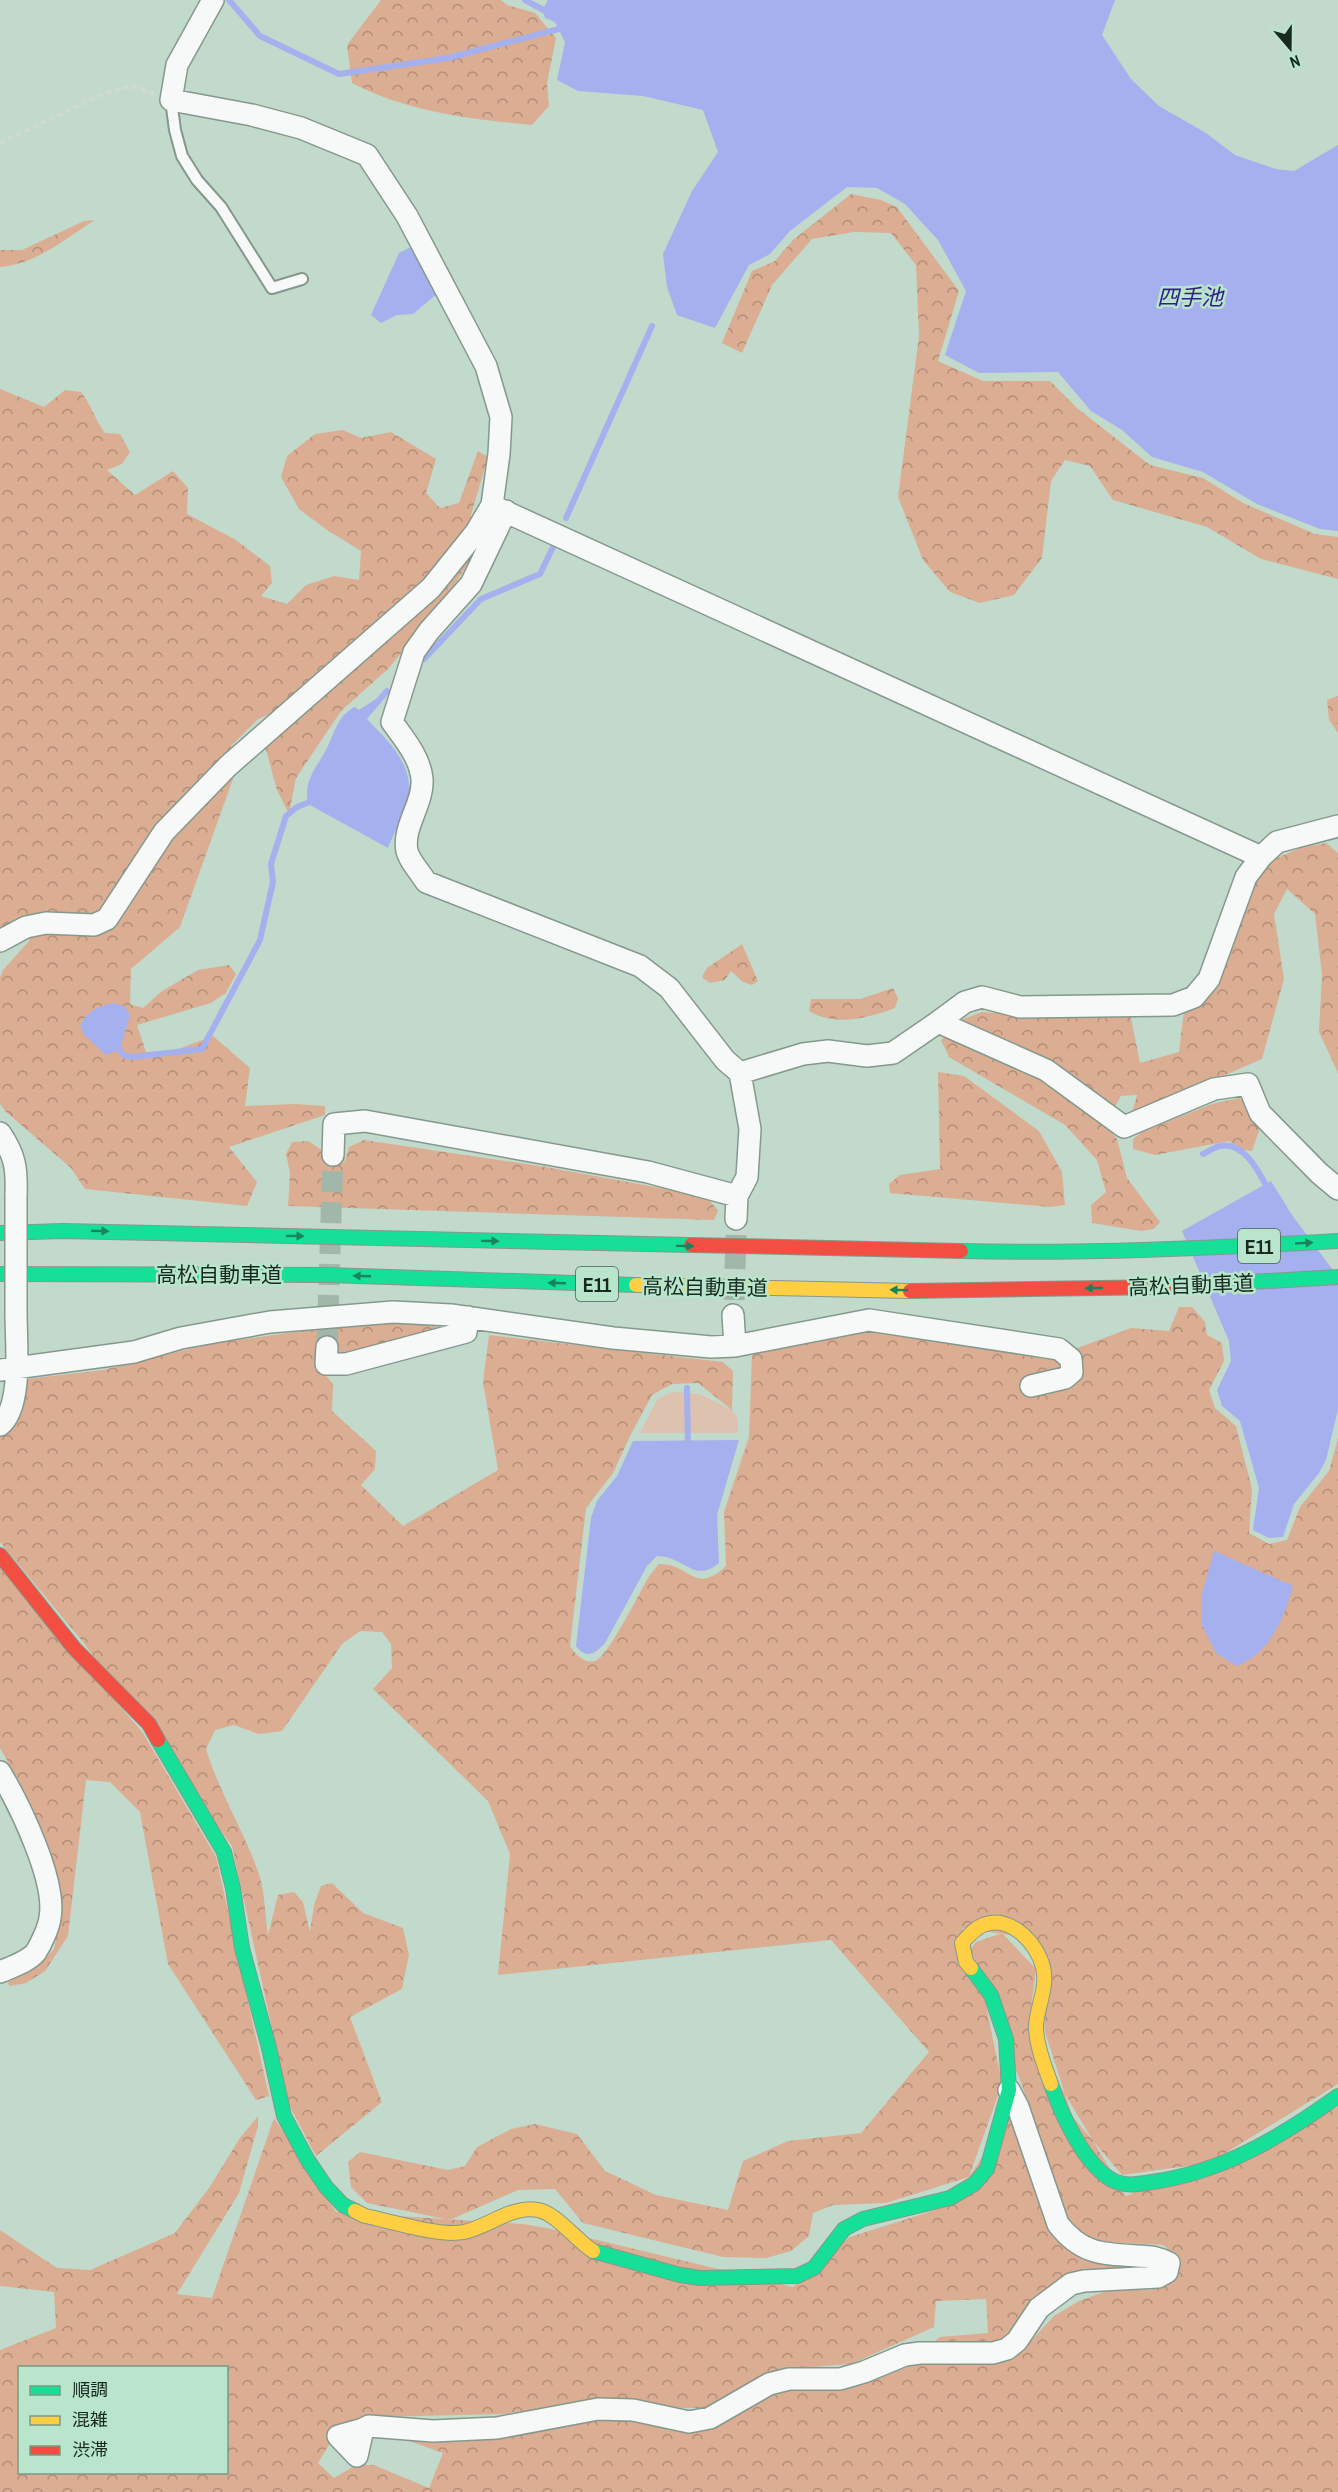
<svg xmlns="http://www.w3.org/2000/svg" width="1338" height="2492" font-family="'Archivo Narrow','Noto Sans JP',sans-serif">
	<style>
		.grass { fill: #dcc2af }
		.forest { fill: url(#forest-crowns); fill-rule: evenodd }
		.water { fill: #a5b0ee }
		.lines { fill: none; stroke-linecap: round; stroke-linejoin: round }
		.stream { stroke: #a5b0ee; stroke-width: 6 }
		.street-tunnel { stroke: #a0b7aa; stroke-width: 21; stroke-dasharray: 21 10; stroke-linecap: butt }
		.lane-casing { stroke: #85988d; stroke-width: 14 }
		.street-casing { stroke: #85988d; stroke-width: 24 }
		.fast-casing { stroke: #85988d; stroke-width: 16 }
		.slow-casing { stroke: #85988d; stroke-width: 16 }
		.jam-casing { stroke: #85988d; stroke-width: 16 }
		.path { stroke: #d1d9d4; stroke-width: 4; stroke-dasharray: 6 3; stroke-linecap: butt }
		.lane { stroke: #f6f9f7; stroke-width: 10 }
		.street { stroke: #f6f9f7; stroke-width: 21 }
		.fast { stroke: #16e098; stroke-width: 14 }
		.slow { stroke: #ffcf43; stroke-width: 14 }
		.jam { stroke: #f24e42; stroke-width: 14 }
		.street-bridge-casing { stroke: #85988d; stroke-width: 24; stroke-linecap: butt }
		.street-bridge { stroke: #f6f9f7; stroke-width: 21 }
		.oneway { fill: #17845c }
		.labels { text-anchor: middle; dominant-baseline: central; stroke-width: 5; stroke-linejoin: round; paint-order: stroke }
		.shield { fill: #b8e5cb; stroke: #486153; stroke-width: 1.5 }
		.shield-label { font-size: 20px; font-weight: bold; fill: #182920 }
		.street-label { font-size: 21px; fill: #182920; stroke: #b8e5cb }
		.water-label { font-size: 22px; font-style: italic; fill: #30208b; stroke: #b8e5cb }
	</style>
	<defs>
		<pattern id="forest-crowns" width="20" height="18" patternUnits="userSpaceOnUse" patternTransform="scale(1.5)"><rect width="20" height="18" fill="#dbad93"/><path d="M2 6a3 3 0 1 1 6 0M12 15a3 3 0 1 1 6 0" fill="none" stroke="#b18d78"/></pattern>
	</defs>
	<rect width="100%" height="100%" fill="#c2dacc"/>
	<!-- grass -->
	<path class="grass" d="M671,1392L700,1394L732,1410L738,1419V1433H640L657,1400Z"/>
	<!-- forest -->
	<path class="forest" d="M381,0H501L507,5L535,13L556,38L547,83L549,106L532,125C471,119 407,112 352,83L347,45Z
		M851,194L881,200L897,207L959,291L938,361L983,381H1050L1077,408L1150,465L1203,478L1243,503L1315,534L1338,537V579L1261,559L1207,527L1113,500L1090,466L1065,460L1051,481L1042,558L1014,595L980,603L950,592L923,560L898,497L919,336L916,265L891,233L854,232L812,239L772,285L742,353L722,343L752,271L775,261L793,240Z
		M95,220C66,238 35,265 0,267V250H22L84,221Z
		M0,389L44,407L65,390L81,392C92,406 95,420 105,433L120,434L130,452L122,464L107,470L135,495L173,471L188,488L187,514L236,540L270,566L272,583L261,596L287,604L306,585L334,576L359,580L361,551L327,530L299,509L281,477L287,456L315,434L343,430L361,438L391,432L436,459L426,493L440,508L459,503L478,451L488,457L471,515L473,555L449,594L389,668L341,711L296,778L289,814L277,790L265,746L279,710L258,719L231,746L234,776L180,927L131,969L130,1004L143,1008L162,991L198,970L229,965L236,974L226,993L211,1003L137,1025L146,1052L173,1051L213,1036L250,1068L245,1106L295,1104L325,1106V1115L229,1147L257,1182L247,1206L85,1189L71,1168L5,1111L0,1104V977L3,970L29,941L30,921L0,927Z
		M1338,696V733L1329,720L1327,700Z
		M1326,843L1338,853V1073L1319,1032L1322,975L1315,914L1287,889L1274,914L1284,979L1262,1059L1142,1111L1132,1113L1137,1095L1121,1096L1113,1110L959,1026L961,1020L982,1012L1015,1014L1130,1013L1140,1063L1179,1052L1184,1011L1207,999L1219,974L1252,879L1275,859L1300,848Z
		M742,944L758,981L752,985L743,982L731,971L725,980L710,983L702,977L707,968Z
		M893,988L898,998L895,1008C868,1018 835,1027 809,1011L811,999H860Z
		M947,1034L1037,1074L1095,1114L1117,1139L1127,1178L1160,1222L1154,1229L1141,1231L1092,1223L1091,1205L1106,1192L1097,1160L1065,1125L949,1057L941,1040Z
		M938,1072L964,1076L1039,1131L1062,1172L1065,1205L1051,1207L890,1193L889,1184L900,1175L940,1169Z
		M1239,1098L1251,1107L1259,1131L1252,1151L1244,1150L1229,1141L1155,1155L1133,1149V1139L1142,1132L1212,1104Z
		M364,1140L546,1167L699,1195L709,1200L718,1211L714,1220L288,1206L290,1173L286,1154L292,1142L308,1141L322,1150L324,1158L344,1163L349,1147Z
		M1179,1307H1192L1205,1322L1207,1335L1222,1343L1224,1361L1209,1390L1215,1408L1236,1426L1252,1489L1249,1533L1269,1544L1287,1540L1300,1507L1329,1471L1338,1438V2084L1209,2163L1122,2175L1072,2116L1045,2032L1038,1939L962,1928L986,2005L1002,2084L969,2177L886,2203L833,2205L813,2213L809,2236L791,2251L766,2258L723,2257L583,2223L555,2189L518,2190L450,2220L367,2203L351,2187L348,2162L360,2152L448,2170L465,2166L477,2147L511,2129L535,2124L577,2134L605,2171L656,2195L728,2210L743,2161L788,2141L861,2133L929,2052L831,1940L498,1975L510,1854L488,1801L373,1689L392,1668L391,1644L382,1632L360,1631L342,1644L282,1731L259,1734L234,1725L215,1730L206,1749C219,1792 244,1831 259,1874C265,1893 265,1916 268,1935L278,1895L294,1892L303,1902L310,1932L314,1905L321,1886L332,1883L363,1913L403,1928L409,1955L402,1989L350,2017L382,2102L316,2156L289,2105L232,1846L83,1642L0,1542V1436C26,1417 24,1409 27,1379L103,1370L209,1344L317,1329L357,1324H436L437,1332L337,1357V1348L320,1369L333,1384L332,1411L376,1451L375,1469L361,1485L403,1526L498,1470L483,1382L489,1335L723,1362L733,1371L732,1410L698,1383L672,1384L652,1395L631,1434L613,1473L586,1508L570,1646C575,1654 586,1666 597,1660C610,1653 640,1591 650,1575L659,1564C690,1563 694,1596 726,1566L724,1512L749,1437L752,1354L845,1332L884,1329L1072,1350L1131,1328L1169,1331Z
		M0,1566L143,1733L216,1857L269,2096L256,2100L168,1964L140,1812L110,1782L86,1780L68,1936L45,1971L26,1983L10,1986L7,1982L36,1968L54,1949L62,1909L51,1852L20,1783L0,1748Z
		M1002,1933L1036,1969L1028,2032L1126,2196L1338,2107V2492H0V2350L56,2328L54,2292L0,2286V2230L57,2268L90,2270L175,2233L209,2188L240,2138L258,2116V2126L239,2193L177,2294L212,2298L274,2118L336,2212L523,2224L547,2228L793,2287L850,2237L951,2205L1012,2111L1054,2234L1163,2266L1087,2275L1002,2346L932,2343L940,2337L988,2333L986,2299L936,2301L934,2327L851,2364L787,2369L711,2408H681L593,2402L503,2414L375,2417L333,2432L329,2445L318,2463L334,2478L356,2465H374L429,2488L443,2453L398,2437L624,2416L696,2430L760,2397L791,2386L877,2379L921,2362L963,2364L993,2361L1012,2356L1030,2342L1054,2316L1079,2301L1112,2289L1151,2290L1166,2282L1180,2269L1176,2255L1163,2245L1089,2241L1064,2222L1022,2085L969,1951L976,1942ZM20,2368H226V2472H20Z"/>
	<!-- water -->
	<path class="water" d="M548,0H1115L1102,35L1131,79L1159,106L1206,133L1235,155L1276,169L1294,171L1338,145V531L1320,529L1257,504L1203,472L1152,457L1122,430L1091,411L1058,372L979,373L945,355L966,291L938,240L905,204L877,188L847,187L790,231L770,254L749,265L715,328L677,315L667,287L663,254L692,191L718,152L703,110L643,96L578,91L557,80L565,42L555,22L545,18L543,9Z
		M415,245L438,293L413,314L397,315L381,323L371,315L399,253Z
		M376,699L380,703L367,719C386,739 410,760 409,790C409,805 394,833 388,848L308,804C303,779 317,768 327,748C335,732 338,715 355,707L359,710Z
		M112,1003L124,1006L130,1015L120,1049L106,1055L84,1035L80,1026C87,1011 98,1007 112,1003Z
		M1271,1181L1292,1215L1338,1277V1409L1326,1460L1319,1473L1294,1504L1283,1537L1269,1538L1253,1530L1259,1488L1240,1421L1222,1406L1217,1390L1231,1361L1229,1341L1182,1231Z
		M739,1440L717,1515L719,1563C694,1584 684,1556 657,1556L647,1566L605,1643C594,1655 587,1659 576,1646L591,1518L597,1501L617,1476L633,1441Z
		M1214,1551L1293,1586C1284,1618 1270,1654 1236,1666L1216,1653L1201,1623L1202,1594Z"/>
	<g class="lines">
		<!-- stream -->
		<path class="stream" d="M229,0L260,36L339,74L448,58L566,27
			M525,0L549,13
			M566,518L652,326
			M424,659L481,599L540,574L553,547
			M373,707L387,691
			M113,1044L125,1056L133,1057L202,1049L260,940L273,882L271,864L286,816L297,807L315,800
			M1203,1154C1208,1152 1214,1147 1220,1146C1245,1141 1260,1174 1269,1191
			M687,1388L688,1447"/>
		<!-- street-tunnel -->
		<path class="street-tunnel" d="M734,1300L736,1235
			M327,1347L333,1155"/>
		<defs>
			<path id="lane" d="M171,100L175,130L182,156L197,180L221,207L272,288L302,279"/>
			<path id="street" d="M493,506L1261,857
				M506,511L471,584L429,631L414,652L392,722C404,739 420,757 422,779C424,803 402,827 407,851C409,861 421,873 426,882L640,966L669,988L725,1060L740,1073L750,1129L747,1177L737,1196L736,1219
				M0,941L26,927L46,923L94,925L107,919L164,832L228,766L431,588L476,532L492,505L499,454L501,417L486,366L407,216L367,155L301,128L252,115L171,100L177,65L213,0
				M938,1022L965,1002L982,997L1020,1007L1173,1005L1194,997L1209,979L1246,877L1261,857L1277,842L1338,826
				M740,1073L803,1054L828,1051L867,1056L893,1053L938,1022L1046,1070L1124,1127L1214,1089L1248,1084L1260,1113L1319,1173L1338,1189
				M0,1133C15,1155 17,1168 16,1194
				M333,1155L334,1124L365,1121L648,1172L737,1196
				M735,1346L869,1320L1059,1349L1071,1359L1072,1372L1065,1378L1031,1386
				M327,1347L326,1364H346L466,1332L468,1317
				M0,1370L134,1352L181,1338L270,1322L393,1312L451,1315L613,1338L711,1347L735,1346L733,1315
				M0,1425C23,1407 16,1342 16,1314
				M0,1772C19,1804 57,1881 50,1918C49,1927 41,1944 36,1952C28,1962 11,1967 0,1972
				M363,2429L338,2436L357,2456L363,2429L369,2426L433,2431L497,2428L598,2409L633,2410L689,2422L710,2418L769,2384L789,2379H840L864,2372L905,2355L920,2353H993L1007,2349L1017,2341L1039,2308L1071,2284L1084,2281L1158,2277L1167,2272L1169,2263C1159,2257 1150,2257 1138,2256C1102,2254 1081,2254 1058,2224L1018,2107L1009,2090"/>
			<path id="fast" d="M0,1233L63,1231L691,1245
				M961,1251C1087,1254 1212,1248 1338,1241
				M0,1274L327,1275L636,1285
				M1165,1287L1338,1277
				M158,1740L224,1852L233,1888L242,1948L269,2048L284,2116L307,2159L326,2187L343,2205L355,2211
				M1051,2084C1061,2114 1084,2164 1112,2180C1125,2187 1139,2184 1152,2182C1223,2172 1281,2137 1338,2096
				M593,2251L680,2275L700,2278L797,2276L814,2268L844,2229L863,2219L950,2198L974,2184L987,2169L1009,2090L1006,2039L991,1995L971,1968"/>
			<path id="slow" d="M636,1285L910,1291
				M971,1968L966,1962L962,1943C968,1936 974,1929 983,1925C1010,1914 1037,1943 1043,1967C1048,1988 1037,2006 1036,2026C1036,2045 1045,2067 1051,2084
				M355,2211L365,2216C391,2221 440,2237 464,2232C488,2227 512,2205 538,2210C556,2213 577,2241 593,2251"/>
			<path id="jam" d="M691,1245L961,1251
				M910,1291L1165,1287
				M0,1555L74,1648L149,1724L158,1740"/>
		</defs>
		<!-- lane casing -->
		<use href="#lane" class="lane-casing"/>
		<!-- street casing -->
		<use href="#street" class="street-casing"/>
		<!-- fast casing -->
		<use href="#fast" class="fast-casing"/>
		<!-- slow casing -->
		<use href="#slow" class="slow-casing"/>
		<!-- jam casing -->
		<use href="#jam" class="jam-casing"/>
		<!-- path -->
		<path class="path" d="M0,143L103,94L122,88L135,87L154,94"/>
		<!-- lane -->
		<use href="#lane" class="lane"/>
		<!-- street -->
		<use href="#street" class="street"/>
		<!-- fast -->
		<use href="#fast" class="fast"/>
		<!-- slow -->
		<use href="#slow" class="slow"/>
		<!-- jam -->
		<use href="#jam" class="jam"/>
		<defs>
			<path id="street-bridge" d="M16,1194V1314"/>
		</defs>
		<!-- street-bridge casing -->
		<use href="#street-bridge" class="street-bridge-casing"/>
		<!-- street-bridge -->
		<use href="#street-bridge" class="street-bridge"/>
	</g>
	<!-- one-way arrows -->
	<defs><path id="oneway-solid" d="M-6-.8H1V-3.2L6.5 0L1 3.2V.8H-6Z" transform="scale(1.5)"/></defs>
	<g class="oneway">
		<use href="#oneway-solid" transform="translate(100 1231) rotate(1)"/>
		<use href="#oneway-solid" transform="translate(295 1236) rotate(1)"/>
		<use href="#oneway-solid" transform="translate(490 1241) rotate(1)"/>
		<use href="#oneway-solid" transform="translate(1304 1243) rotate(-3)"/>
		<use href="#oneway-solid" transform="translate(685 1246) rotate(1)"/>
		<use href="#oneway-solid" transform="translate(362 1276) rotate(-178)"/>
		<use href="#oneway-solid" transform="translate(557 1283) rotate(-178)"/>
		<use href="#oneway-solid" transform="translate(1094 1288) rotate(179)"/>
		<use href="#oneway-solid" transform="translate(899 1290) rotate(-179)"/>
	</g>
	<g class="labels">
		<!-- shield labels -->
		<g class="shield">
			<rect x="1238" y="1229" width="42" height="34" rx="4.5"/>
			<rect x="576" y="1267" width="42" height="34" rx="4.5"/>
		</g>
		<g class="shield-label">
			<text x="1259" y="1246">E11</text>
			<text x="597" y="1284">E11</text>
		</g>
		<!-- street labels -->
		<g class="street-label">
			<text x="219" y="1274">高松自動車道</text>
			<text transform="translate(1191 1285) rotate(-2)">高松自動車道</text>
			<text transform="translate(705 1287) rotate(1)">高松自動車道</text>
		</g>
		<!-- water labels -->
		<g class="water-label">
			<text x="1190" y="297">四手池</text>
		</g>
	</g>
	<!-- legend -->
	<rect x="18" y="2366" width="210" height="108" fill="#b8e5cb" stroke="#789a87" stroke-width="1.5"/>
	<rect x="30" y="2386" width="30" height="9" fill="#16e098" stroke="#789a87" stroke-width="1.5"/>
	<text x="72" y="2396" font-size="18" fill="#182920">順調</text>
	<rect x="30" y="2416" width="30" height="9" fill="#ffcf43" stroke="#789a87" stroke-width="1.5"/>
	<text x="72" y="2426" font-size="18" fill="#182920">混雑</text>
	<rect x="30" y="2446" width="30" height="9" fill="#f24e42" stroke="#789a87" stroke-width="1.5"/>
	<text x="72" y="2456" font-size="18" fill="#182920">渋滞</text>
	<!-- north arrow -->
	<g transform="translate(1290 48) rotate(160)" stroke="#b8e5cb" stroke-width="4.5" paint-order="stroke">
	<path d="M0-4.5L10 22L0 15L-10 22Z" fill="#182920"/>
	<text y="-9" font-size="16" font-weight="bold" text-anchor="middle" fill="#182920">N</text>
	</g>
</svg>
